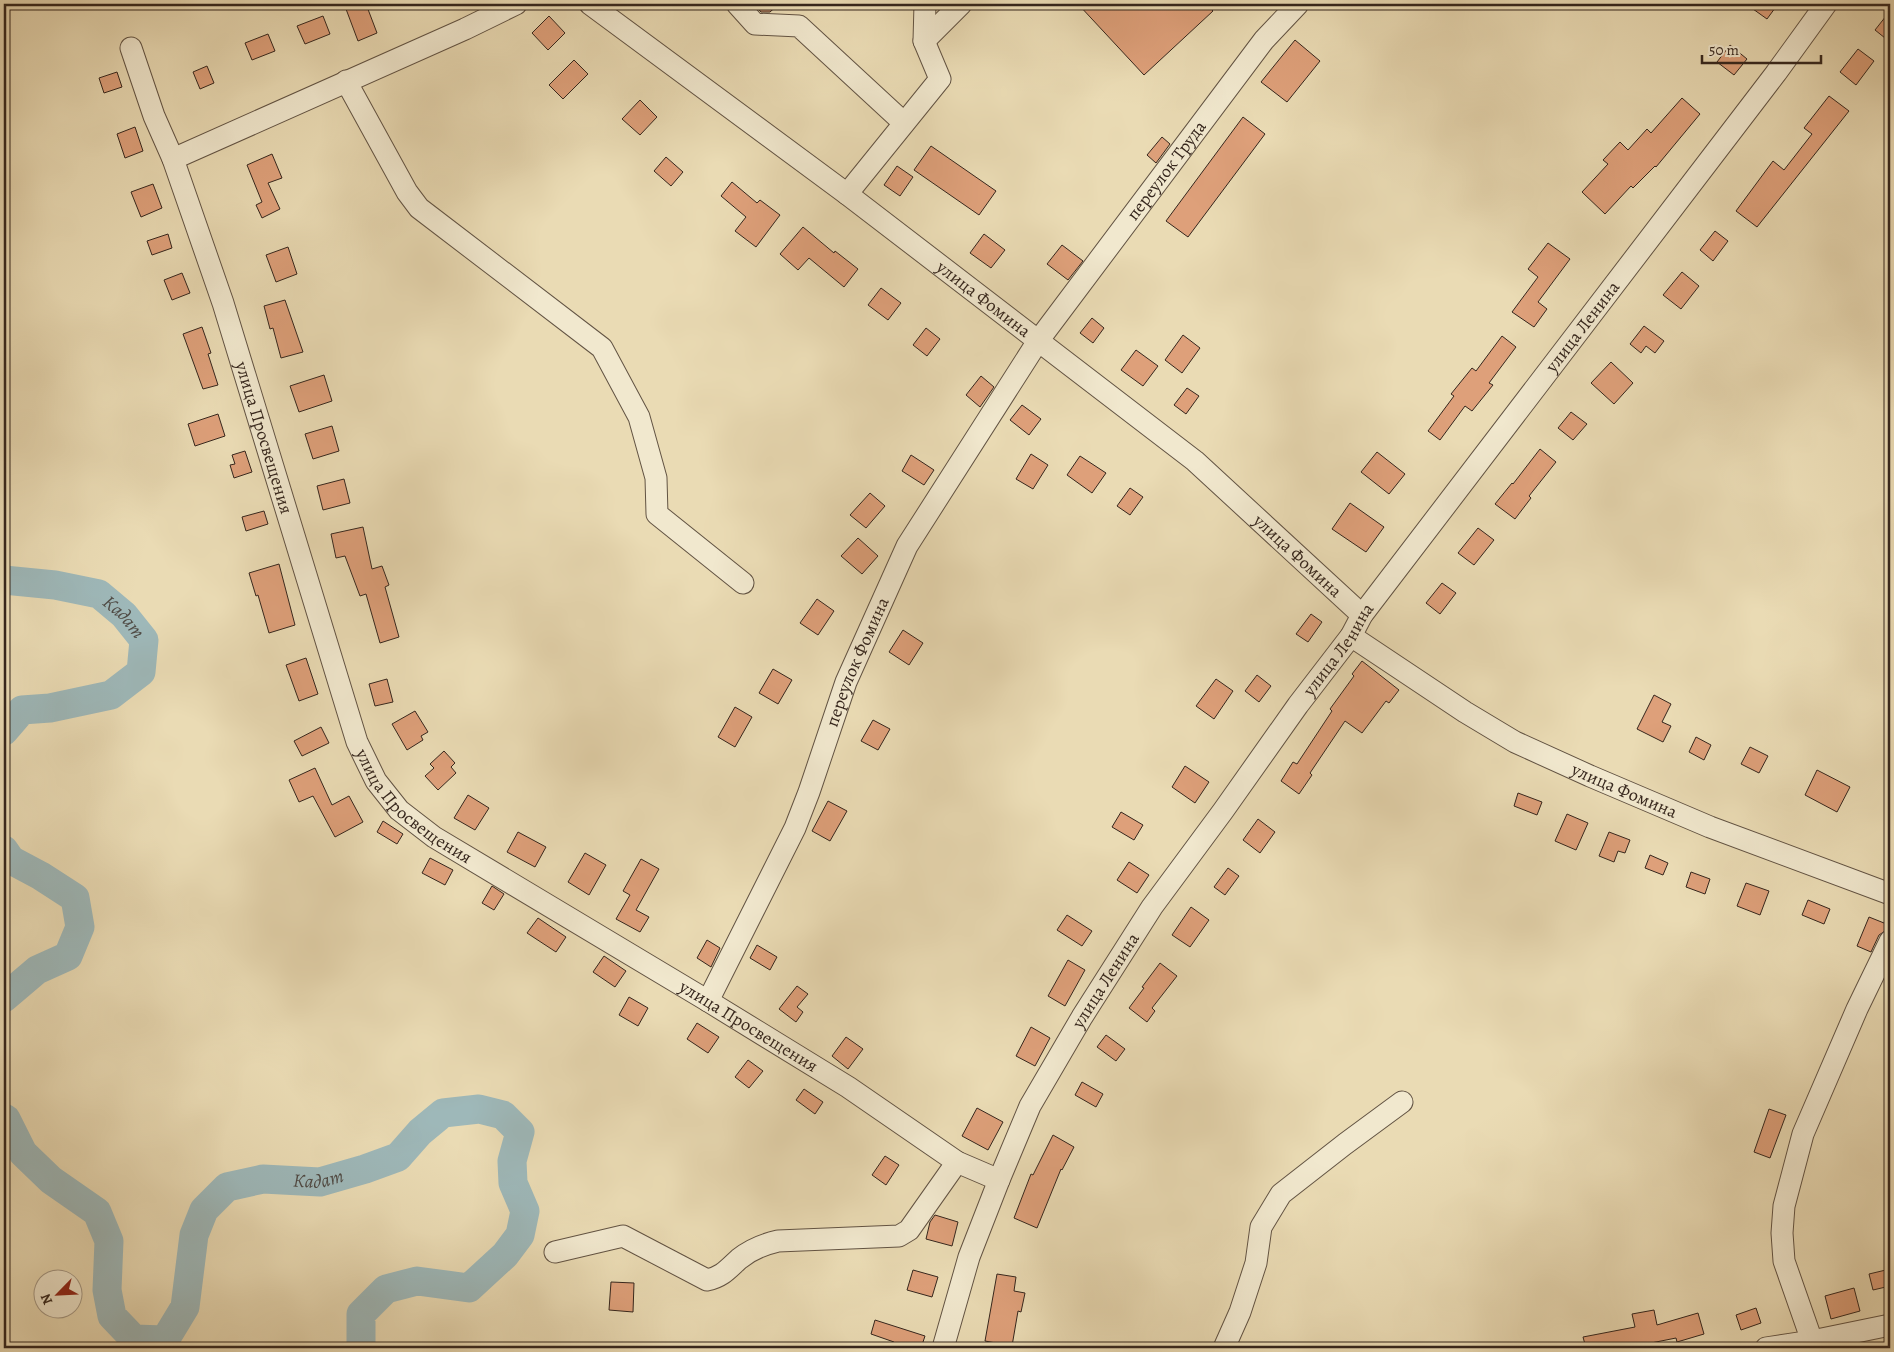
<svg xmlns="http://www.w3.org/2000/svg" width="1894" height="1352" font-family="Alegreya,serif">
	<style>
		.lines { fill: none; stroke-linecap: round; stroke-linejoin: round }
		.river { stroke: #9eb8b9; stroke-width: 29 }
		.building { fill: #dea07a; stroke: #35261d }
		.minor-casing { stroke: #625343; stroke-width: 23 }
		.minor { stroke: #f1e8ce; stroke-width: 21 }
		.labels { text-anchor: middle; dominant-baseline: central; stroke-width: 4.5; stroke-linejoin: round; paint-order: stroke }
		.street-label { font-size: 18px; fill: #35261d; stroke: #f1e8ce }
		.water-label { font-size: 19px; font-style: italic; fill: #4f4a44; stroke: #f1e8ce }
	</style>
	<rect width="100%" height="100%" fill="#eadbb4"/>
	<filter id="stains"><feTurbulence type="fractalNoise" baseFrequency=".004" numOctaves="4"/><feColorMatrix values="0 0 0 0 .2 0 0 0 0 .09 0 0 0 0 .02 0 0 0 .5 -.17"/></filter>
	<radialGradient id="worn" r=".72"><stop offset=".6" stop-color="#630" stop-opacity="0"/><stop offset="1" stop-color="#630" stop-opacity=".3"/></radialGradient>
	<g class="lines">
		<!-- river -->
		<g class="river">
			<path id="s1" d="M4,580L55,585L99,594L124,615L144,640L141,672L111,695L50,708L22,710L4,731"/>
			<path d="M4,850L11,860L41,876L75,898L80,927L68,956L37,970L4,998"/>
			<path id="s2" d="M4,1118L6,1119L23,1153L51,1180L97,1212L109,1241L107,1290L112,1316L134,1339L165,1340L185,1307L194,1235L204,1210L227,1187L263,1179L320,1182L365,1169L398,1157L420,1132L443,1113L479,1109L503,1115L520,1132L512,1161L513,1183L525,1211L520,1235L505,1255L469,1288L417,1281L386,1289L361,1314V1348"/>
		</g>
	</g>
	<!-- building -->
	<path class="building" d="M360,4H366L377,33L358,41L346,9Z
		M754,4H779L770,12H761Z
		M1078,4H1206L1213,11L1144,75Z
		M1746,4H1778L1767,19Z
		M1890,11V42L1875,30Z
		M323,16L330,34L305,44L297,26Z
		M549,16L565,33L548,50L532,33Z
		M268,34L275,51L252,60L245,43Z
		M1295,40L1320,61L1287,102L1261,82Z
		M1730,45L1747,59L1734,75L1717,62Z
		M1858,49L1874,61L1856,85L1840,72Z
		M574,60L588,74L563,99L549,85Z
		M207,66L214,83L200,89L193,72Z
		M117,72L122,87L104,93L99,78Z
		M1829,96L1849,111L1757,227L1736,211L1773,161L1784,170L1812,134L1804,128Z
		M1682,98L1700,114L1656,167L1655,166L1633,188L1631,186L1605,214L1582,192L1608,164L1603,160L1620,142L1628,150L1647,129L1651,133Z
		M640,100L657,117L640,135L622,119Z
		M1243,117L1265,134L1188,237L1166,221Z
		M135,127L143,151L125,158L117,134Z
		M1162,137L1170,144L1156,163L1147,155Z
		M931,146L996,191L979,215L914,170Z
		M272,154L282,178L268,183L280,209L262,218L256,205L262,202L247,165Z
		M666,157L683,172L671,186L654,171Z
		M897,166L913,177L900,196L884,185Z
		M732,182L757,203L760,200L780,215L756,247L735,231L746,217L721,196Z
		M153,184L162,208L141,217L131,192Z
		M803,227L834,253L835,251L858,269L844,287L809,258L798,270L780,254Z
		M1715,231L1728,241L1713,261L1700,250Z
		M168,234L172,248L152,255L147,241Z
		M984,234L1005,250L991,268L970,253Z
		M1548,243L1570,259L1538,302L1547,309L1534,327L1512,312L1538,277L1528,269Z
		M1062,245L1083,261L1068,280L1047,264Z
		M288,247L297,274L276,282L266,255Z
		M1682,272L1699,286L1681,309L1663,295Z
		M182,273L190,293L172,300L164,280Z
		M881,288L901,303L888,320L868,305Z
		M285,300L303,352L281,358L273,328L270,329L264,306Z
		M1092,318L1104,328L1093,343L1080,333Z
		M1644,326L1664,341L1655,353L1646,346L1641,353L1630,344Z
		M202,327L211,353L208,354L218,385L203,389L183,334Z
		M926,328L940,339L927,356L913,345Z
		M1183,335L1200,348L1182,373L1165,360Z
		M1502,336L1516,347L1489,383L1493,385L1472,411L1465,406L1440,440L1428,431L1454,396L1451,394L1472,368L1476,371Z
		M1136,350L1158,366L1143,386L1121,370Z
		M1611,362L1633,383L1614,404L1591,383Z
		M324,375L332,401L299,412L290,386Z
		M981,376L994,387L980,407L966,395Z
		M1187,388L1199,396L1186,414L1174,405Z
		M1022,405L1041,419L1029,435L1010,420Z
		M1571,412L1587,424L1573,440L1558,428Z
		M218,414L225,436L195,446L188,424Z
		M332,426L339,451L313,459L305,434Z
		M1540,449L1556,462L1529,496L1531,498L1515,519L1495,504L1512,483L1513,484Z
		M245,451L252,472L234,478L230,465L235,464L232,455Z
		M1377,452L1405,474L1389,494L1361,472Z
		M1031,454L1048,465L1033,489L1016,479Z
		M911,455L934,470L924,485L902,471Z
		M1080,456L1106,473L1092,493L1067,475Z
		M344,479L350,503L323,510L317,486Z
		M1130,488L1143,497L1130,515L1117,506Z
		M870,493L885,506L866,528L850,515Z
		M1350,503L1384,527L1366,552L1332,529Z
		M264,511L268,524L246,531L242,517Z
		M363,527L372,569L382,566L389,585L385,587L399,637L380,643L366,594L360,596L345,556L336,558L331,534Z
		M1478,528L1494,540L1474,565L1458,553Z
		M858,538L878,556L862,574L841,556Z
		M279,564L295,625L269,633L258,595L256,596L249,573Z
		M1442,583L1456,593L1440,614L1426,603Z
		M817,599L834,611L818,635L800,623Z
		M1311,614L1322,622L1308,642L1296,634Z
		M903,630L923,643L909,665L889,652Z
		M306,658L318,694L299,701L286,665Z
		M1362,661L1399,690L1389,703L1386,701L1362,733L1345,721L1310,773L1312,775L1299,794L1281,781L1293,762L1297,764L1332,711L1330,709L1354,676L1352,674Z
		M773,669L792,680L778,704L759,693Z
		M1257,675L1271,686L1259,702L1245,691Z
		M387,679L393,702L375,706L369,684Z
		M1216,679L1233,691L1214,719L1196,706Z
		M1654,695L1671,704L1662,722L1671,726L1663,742L1637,729Z
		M735,707L752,717L735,747L718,737Z
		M415,711L428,732L421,736L423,740L407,750L392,724Z
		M873,720L890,729L878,750L861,741Z
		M321,727L329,743L302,756L294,741Z
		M1696,737L1711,745L1704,760L1689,752Z
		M1750,747L1768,756L1759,773L1741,764Z
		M444,751L455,763L451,767L456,773L438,790L425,776L434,768L430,764Z
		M1185,766L1209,782L1195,803L1172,787Z
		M315,768L332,805L349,796L363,822L335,837L313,796L299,802L289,780Z
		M1817,770L1850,787L1837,812L1805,795Z
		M1518,793L1542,802L1537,815L1514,806Z
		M468,795L489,808L475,830L454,818Z
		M828,801L847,811L830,841L812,831Z
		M1121,812L1143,825L1134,840L1112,827Z
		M1567,814L1588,823L1576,850L1555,841Z
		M1258,819L1275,832L1260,853L1243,840Z
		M383,821L403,834L397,844L377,832Z
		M518,832L546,847L535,867L507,852Z
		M1609,832L1630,840L1625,853L1618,851L1614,862L1599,856Z
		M585,853L606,865L589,895L568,882Z
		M1650,855L1668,863L1663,875L1645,868Z
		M430,858L453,870L445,885L422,873Z
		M641,859L659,869L636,910L649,917L640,932L616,919L630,895L623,891Z
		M1129,862L1149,875L1137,893L1117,880Z
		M1228,868L1239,876L1225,895L1214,887Z
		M1691,872L1710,879L1705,894L1686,887Z
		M1746,883L1769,891L1760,915L1737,906Z
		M492,886L504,894L494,910L482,903Z
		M1808,900L1830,909L1824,924L1802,915Z
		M1191,907L1209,920L1190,947L1172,935Z
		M1067,915L1092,931L1082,946L1057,930Z
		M1869,917L1889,925L1888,929L1879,935L1871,952L1857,946Z
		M538,918L566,937L556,952L527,933Z
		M707,940L720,948L711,967L697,958Z
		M757,945L777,957L770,970L750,958Z
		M604,956L626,971L615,987L593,972Z
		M1068,960L1085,970L1065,1006L1048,996Z
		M1160,963L1177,976L1152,1008L1155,1011L1147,1022L1129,1008L1144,988L1142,987Z
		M797,986L808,994L797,1007L803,1012L796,1022L779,1009Z
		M629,997L648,1008L638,1026L619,1015Z
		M697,1023L719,1037L708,1053L687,1039Z
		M1031,1027L1050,1038L1035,1066L1016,1056Z
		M1106,1035L1125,1049L1116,1061L1097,1047Z
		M846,1037L863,1049L848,1069L832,1056Z
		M748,1060L763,1071L749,1088L735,1077Z
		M1082,1082L1103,1094L1096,1107L1075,1095Z
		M804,1089L823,1102L815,1114L796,1100Z
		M977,1108L1003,1122L988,1150L962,1136Z
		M1769,1109L1786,1115L1770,1158L1754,1152Z
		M1053,1135L1074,1147L1062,1170L1061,1169L1037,1228L1014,1218L1031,1174L1033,1175Z
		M885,1156L899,1165L886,1185L872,1175Z
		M935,1215L958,1222L952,1246L926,1239L930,1222Z
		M1890,1269V1286L1873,1290L1869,1274Z
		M913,1270L938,1277L932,1297L907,1290Z
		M997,1274L1016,1277L1014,1291L1025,1293L1021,1312L1018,1311L1012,1346L985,1341Z
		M611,1282L634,1283L633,1312L609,1310Z
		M1854,1288L1860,1311L1831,1319L1825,1296Z
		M1756,1308L1761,1323L1741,1330L1736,1315Z
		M1654,1310L1657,1325L1698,1313L1704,1334L1677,1342L1676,1338L1626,1348H1586L1583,1337L1635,1327L1632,1314Z
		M875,1320L925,1336L921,1348H892L894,1342L871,1334Z"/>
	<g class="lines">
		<defs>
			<g id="minor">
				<path id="s3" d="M590,4L847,194L1195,461L1362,615"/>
				<path d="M737,4L755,24L799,26L904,123"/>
				<path d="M924,41L961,4"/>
				<path id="s4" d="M131,48L154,116L173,159L223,303L357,742L376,781L399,810L434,837L708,1001L848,1087L957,1162L999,1180"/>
				<path d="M346,81L407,192L419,208L602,348L639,417L656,478L657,514L743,583"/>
				<path d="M173,159L465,29L516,4"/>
				<path d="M847,194L940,79L924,41L925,4"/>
				<path id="s5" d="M1351,636L1465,712L1515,742L1590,776L1710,827L1890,894"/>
				<path id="s6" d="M708,1001L795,828L809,792L846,682L907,546L1038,341L1264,40L1298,4"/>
				<path d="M555,1252L623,1236L707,1280C722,1277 728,1269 739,1259C750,1250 765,1244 778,1241L899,1236L909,1230L957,1162"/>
				<path d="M1812,1341L1784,1261L1782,1233L1784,1206L1803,1134L1857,1009L1890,941"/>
				<path id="s7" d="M943,1348L969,1257L999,1180L1030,1106L1082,1017L1152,907L1223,811L1298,705L1351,636L1362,615L1776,73L1826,4"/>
				<path d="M1224,1348L1240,1312L1256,1263L1261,1227L1281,1194L1345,1144L1402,1102"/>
				<path d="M1766,1348L1812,1341L1890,1325"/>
			</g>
		</defs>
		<!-- minor casing -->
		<use href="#minor" class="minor-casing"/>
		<!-- minor -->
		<use href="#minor" class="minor"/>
	</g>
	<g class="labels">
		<!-- street labels -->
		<g class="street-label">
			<text stroke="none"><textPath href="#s6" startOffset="954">переулок Труда</textPath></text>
			<text stroke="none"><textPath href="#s3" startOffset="492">улица Фомина</textPath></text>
			<text stroke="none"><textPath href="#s7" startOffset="1214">улица Ленина</textPath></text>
			<text stroke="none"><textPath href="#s4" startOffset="412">улица Просвещения</textPath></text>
			<text stroke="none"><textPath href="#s3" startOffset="898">улица Фомина</textPath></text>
			<text stroke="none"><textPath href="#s7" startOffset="809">улица Ленина</textPath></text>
			<text stroke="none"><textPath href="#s6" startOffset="371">переулок Фомина</textPath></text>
			<text stroke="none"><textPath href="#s5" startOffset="315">улица Фомина</textPath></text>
			<text stroke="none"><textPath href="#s4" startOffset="818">улица Просвещения</textPath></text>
			<text stroke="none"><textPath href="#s7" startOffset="404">улица Ленина</textPath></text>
			<text stroke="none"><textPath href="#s4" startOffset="1222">улица Просвещения</textPath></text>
		</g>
		<!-- water labels -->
		<g class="water-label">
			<text stroke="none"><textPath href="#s1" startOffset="130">Кадат</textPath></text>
			<text stroke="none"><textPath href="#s2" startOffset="568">Кадат</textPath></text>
		</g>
	</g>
	<!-- margin -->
	<rect width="1894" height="1352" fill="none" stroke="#eadbb4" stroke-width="20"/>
	<rect x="5" y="5" width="1884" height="1342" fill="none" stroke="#35261d" stroke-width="2.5"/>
	<rect x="10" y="10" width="1874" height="1332" fill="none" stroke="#35261d"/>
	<!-- north arrow -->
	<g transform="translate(58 1294) rotate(246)"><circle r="24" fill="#f1e8ce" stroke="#a69a87"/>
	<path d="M0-4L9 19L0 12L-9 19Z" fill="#8f2418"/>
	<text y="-8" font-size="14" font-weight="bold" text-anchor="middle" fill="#35261d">N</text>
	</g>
	<!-- scale -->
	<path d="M1702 55v8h119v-8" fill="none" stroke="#35261d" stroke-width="2.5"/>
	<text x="1709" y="55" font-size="15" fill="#35261d" stroke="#f1e8ce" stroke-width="4" paint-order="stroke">50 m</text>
	<rect width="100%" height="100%" filter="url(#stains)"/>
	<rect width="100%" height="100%" fill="url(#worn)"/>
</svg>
